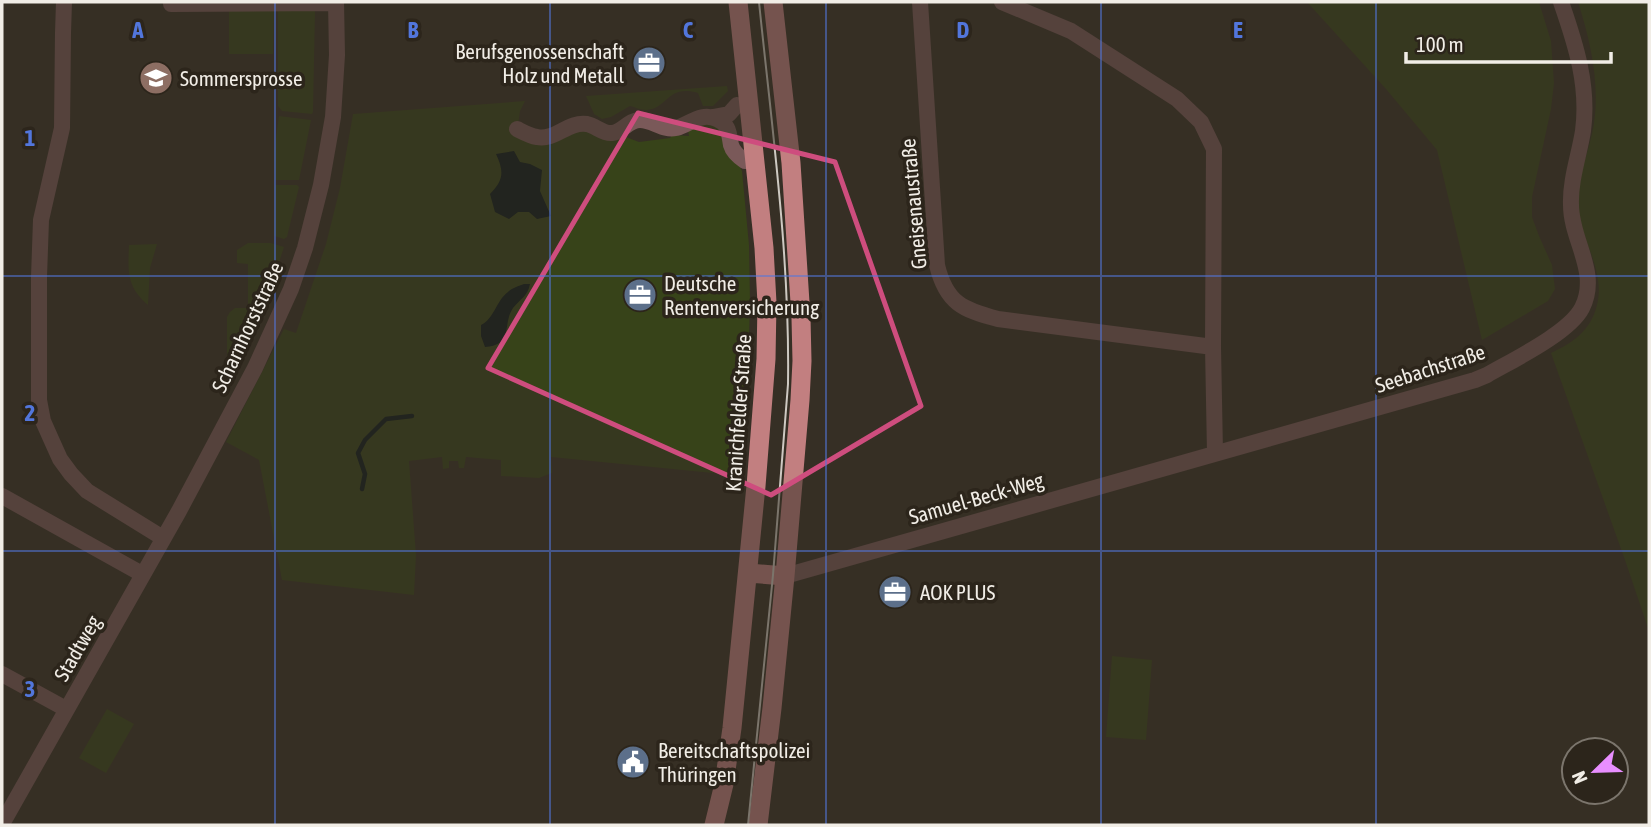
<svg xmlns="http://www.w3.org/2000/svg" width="1651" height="827" font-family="'Asap Condensed',sans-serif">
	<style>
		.green { fill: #374319 }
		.water { fill: #091719 }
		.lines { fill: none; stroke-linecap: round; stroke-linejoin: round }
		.stream { stroke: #091719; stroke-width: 4.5 }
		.minor { stroke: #7a5959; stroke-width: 16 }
		.major { stroke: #c27f80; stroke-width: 19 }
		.tram { stroke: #cec9c2; stroke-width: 2 }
		.marked { fill: none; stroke: #ce4d7e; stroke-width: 5; stroke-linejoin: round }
		.grid { fill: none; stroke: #5276dc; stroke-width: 2; stroke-opacity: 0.55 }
		.labels { text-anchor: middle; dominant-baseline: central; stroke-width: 7; stroke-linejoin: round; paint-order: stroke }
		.poi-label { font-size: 21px; fill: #f1ede6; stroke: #2c251b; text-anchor: start }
		.street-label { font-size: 21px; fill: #f1ede6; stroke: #2c251b }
		.grid-label { font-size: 23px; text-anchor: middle; font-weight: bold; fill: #5276dc; stroke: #2c251b; stroke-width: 7; stroke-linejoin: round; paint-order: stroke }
	</style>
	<rect width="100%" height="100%" fill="#362f25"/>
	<!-- green -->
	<path class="green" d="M1307,2H1539L1551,41L1554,83L1551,109L1532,197V217L1539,236L1552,265L1555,289L1548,301L1482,340L1437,150L1386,89Z
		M1578,2H1649V631L1625,560L1551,353C1573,343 1591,330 1597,305C1603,282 1593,259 1585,237C1583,229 1578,221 1577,212C1574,182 1590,152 1594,123C1600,82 1590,40 1578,2Z
		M229,8H274L273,54H229Z
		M278,9L315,11L313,112L312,114L282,111L278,106Z
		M727,86L728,91L713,106H703L698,93C667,84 668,109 646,110C640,110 635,107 630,106L611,117L602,119L594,114L586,96Z
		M525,101L520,111L517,132L570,129L626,137L639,142L670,138L672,135L689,136L688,131L692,126L720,122L729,146L742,171L749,245L750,301L748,379L740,415L733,475L551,457L552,473L539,478L501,476V460L466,457L464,468H459L458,461H449V468L443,469L442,457L409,461L416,555L414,595L282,580L259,460L226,442L284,329L296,333L326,244L340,188L353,114Z
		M279,116L311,120L299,180H275L274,152Z
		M275,185H297L299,187L287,237L284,239L274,236Z
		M248,243H271L284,247L263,311L248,305V264L237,263V250Z
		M157,244L150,268L148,305C126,286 128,271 129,245Z
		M235,308H249L261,314L237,363L228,364L227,362V317L230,312Z
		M1112,656L1152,660L1146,740L1106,737Z
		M107,709L134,724L106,773L79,758Z"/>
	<!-- water -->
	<path class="water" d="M514,151L520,162L530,164L542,170L540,191L551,216L537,219L529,212H518L509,219L495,212L490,194C504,180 504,171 496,154Z
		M524,284H530C528,296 520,299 513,308C502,324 514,345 485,347L481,336V325C494,319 496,301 508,292C512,288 519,286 524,284Z"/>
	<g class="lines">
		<!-- stream -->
		<path class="stream" d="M362,489L365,474L358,453L365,440L386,419L412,416"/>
		<!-- minor -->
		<path class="minor" d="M64,2L63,33L62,128L41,220L39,277V400L43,421L51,439L60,459L71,474L87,491L163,538
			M920,2L937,265C946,303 963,310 998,319L1213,347
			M1002,2L1071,31L1177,99L1201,122L1214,149L1213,347L1215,453
			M171,4L336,3
			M713,117L729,114L737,105
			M517,129C523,132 530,136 537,137C555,141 568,121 587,124C596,126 603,134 612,133C623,132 628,120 640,120C653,120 663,131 676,128C691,124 700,112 717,119C729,124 729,134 731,145C733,152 739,157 745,161
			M2,496L142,574
			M785,576L1475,380L1487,375C1513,360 1569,333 1582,308C1600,272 1571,241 1571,205C1570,180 1579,156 1583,131C1589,86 1576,45 1561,2
			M2,674L66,709
			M2,824L179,511L255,368L291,289L305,248L321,185L333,117L337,55L336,2"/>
		<!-- major -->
		<path class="major" d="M748,573L785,576
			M714,825L724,784L732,728L756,486L766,359L767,303L764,248L738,2
			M758,825L772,708L785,576L800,400L802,361L801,318L791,163L773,2"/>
		<!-- tram -->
		<path class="tram" d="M748,825L773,575L788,384C790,256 772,129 759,2"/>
	</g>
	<!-- marked area -->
	<path d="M0 0H1651V827H0ZM638,113L835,162L921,406L771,495L488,368Z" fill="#362f25" fill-opacity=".55" fill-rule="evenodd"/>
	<path class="marked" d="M638,113L835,162L921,406L771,495L488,368Z"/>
	<!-- grid -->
	<path class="grid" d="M275,2V825M550,2V825M826,2V825M1101,2V825M1376,2V825M2,276H1649M2,551H1649"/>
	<!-- icons -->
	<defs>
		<symbol id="office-disc" viewBox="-11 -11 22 22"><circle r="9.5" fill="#5c6f8a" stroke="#2c251b"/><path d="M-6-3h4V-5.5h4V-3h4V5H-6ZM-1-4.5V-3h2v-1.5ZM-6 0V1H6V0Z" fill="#fff"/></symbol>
		<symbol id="school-disc" viewBox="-11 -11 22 22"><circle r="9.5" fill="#8d6e63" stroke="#2c251b"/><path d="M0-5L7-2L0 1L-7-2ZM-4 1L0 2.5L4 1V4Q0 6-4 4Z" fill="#fff"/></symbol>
		<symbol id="civic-disc" viewBox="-11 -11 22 22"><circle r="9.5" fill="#5c6f8a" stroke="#2c251b"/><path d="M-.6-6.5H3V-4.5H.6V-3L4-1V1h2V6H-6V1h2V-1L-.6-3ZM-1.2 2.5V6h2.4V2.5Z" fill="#fff"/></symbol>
	</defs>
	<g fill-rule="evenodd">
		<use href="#office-disc" x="630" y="44" width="38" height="38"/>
		<use href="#school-disc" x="137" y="59" width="38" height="38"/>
		<use href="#office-disc" x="621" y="276" width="38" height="38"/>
		<use href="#office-disc" x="876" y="573" width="38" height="38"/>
		<use href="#civic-disc" x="614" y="743" width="38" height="38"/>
	</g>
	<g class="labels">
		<!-- poi labels -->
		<g class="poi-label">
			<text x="624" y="51" text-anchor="end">Berufsgenossenschaft<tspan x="624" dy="24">Holz und Metall</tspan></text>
			<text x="180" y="78">Sommersprosse</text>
			<text x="664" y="283">Deutsche<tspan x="664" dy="24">Rentenversicherung</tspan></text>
			<text x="920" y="592">AOK PLUS</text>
			<text x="658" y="750">Bereitschaftspolizei<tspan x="658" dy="24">Thüringen</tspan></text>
		</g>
		<!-- street labels -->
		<g class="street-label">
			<text transform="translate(913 204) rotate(-95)">Gneisenaustraße</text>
			<text transform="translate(247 327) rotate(-65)">Scharnhorststraße</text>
			<text transform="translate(1430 368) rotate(-18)">Seebachstraße</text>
			<text transform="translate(738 413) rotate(-86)">Kranichfelder Straße</text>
			<text transform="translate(976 498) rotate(-16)">Samuel-Beck-Weg</text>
			<text transform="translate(77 648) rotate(-60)">Stadtweg</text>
		</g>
	</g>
	<g class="grid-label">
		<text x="138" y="38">A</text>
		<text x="413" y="38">B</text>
		<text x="688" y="38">C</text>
		<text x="963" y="38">D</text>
		<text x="1238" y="38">E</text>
		<text x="30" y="146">1</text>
		<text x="30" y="421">2</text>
		<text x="30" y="697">3</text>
	</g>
	<!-- border -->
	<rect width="1651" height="827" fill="none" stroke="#f1ede6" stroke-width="7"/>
	<!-- north arrow -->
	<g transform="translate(1595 771) rotate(247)"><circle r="33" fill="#2c251b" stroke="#7b756c" stroke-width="2"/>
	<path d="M0-5L12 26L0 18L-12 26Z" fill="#e88eff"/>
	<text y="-10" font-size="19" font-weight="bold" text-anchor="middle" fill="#f1ede6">N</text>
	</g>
	<!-- scale -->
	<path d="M1406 52v10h205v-10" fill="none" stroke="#f1ede6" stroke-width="3.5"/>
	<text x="1416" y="52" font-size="21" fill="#f1ede6" stroke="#2c251b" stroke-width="5" paint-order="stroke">100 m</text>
</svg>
